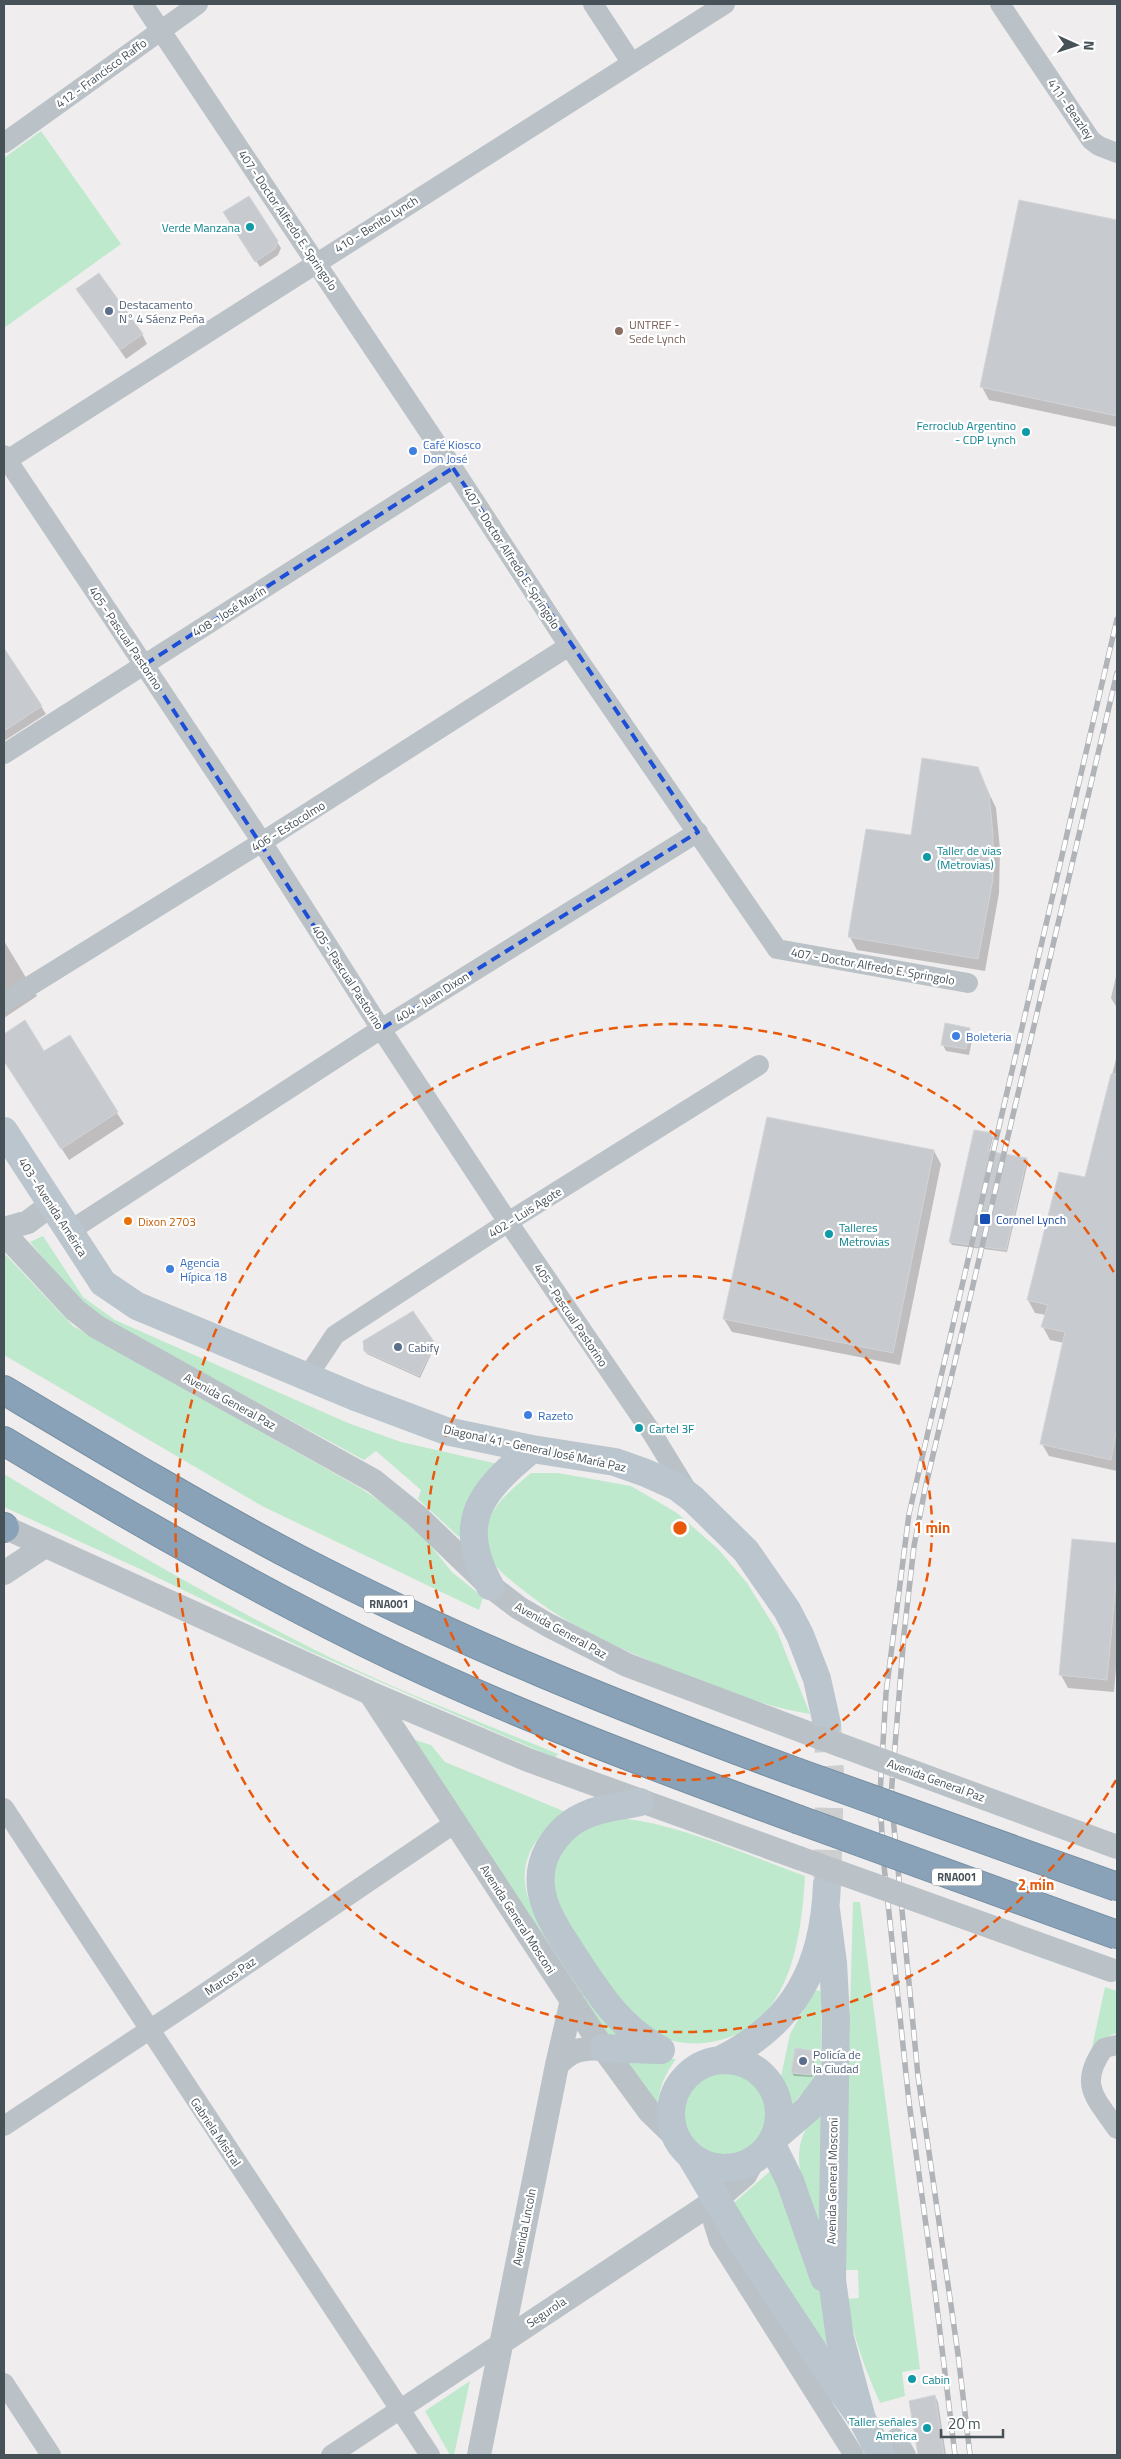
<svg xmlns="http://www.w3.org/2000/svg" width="1121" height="2459" font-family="'Titillium Web',sans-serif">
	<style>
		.green { fill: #bfe9cd }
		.shadow { fill: #0003 }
		.building { fill: #c7cacf; stroke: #d2d4d8 }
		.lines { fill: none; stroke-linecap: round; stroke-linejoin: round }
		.secondary-tunnel { stroke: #cdcecf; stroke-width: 28; stroke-dasharray: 28 14; stroke-linecap: butt }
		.motorway-casing { stroke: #758ea2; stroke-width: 30 }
		.minor { stroke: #bac2c8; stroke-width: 20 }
		.tertiary { stroke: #bac2c8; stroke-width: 24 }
		.secondary { stroke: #bac5cd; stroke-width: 28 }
		.motorway { stroke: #8aa2b7; stroke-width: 28 }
		.rail-casing { stroke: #b0b3b7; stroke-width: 5.5 }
		.rail { stroke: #fff; stroke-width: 4; stroke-dasharray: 11; stroke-linecap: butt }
		.motorway-bridge-casing { stroke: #758ea2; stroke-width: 30; stroke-linecap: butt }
		.tertiary-bridge { stroke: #bac2c8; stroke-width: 24 }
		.motorway-bridge { stroke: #8aa2b7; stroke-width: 28 }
		.marked { fill: none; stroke: #1d4ed8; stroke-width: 4; stroke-dasharray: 10 6; stroke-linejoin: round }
		.ring { fill: none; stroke: #e8590c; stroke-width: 2.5; stroke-dasharray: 9 6 }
		.culture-dot { fill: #0f9aa8; stroke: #fff; stroke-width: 2 }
		.service-dot { fill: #5c6f8a; stroke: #fff; stroke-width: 2 }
		.education-dot { fill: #8d6e63; stroke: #fff; stroke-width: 2 }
		.shop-dot { fill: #3f7fe0; stroke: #fff; stroke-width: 2 }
		.transit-dot { fill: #1a4fb4; stroke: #fff; stroke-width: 2 }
		.food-dot { fill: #e8710a; stroke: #fff; stroke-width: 2 }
		.labels { text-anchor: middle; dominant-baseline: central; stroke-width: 4.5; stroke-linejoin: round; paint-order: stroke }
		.shield { fill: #fff; stroke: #7e858a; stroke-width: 1 }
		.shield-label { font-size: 11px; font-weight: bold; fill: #475158 }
		.street-label { font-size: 12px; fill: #475158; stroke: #fff }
		.culture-label { font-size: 12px; fill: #0d838f; stroke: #fff; text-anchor: start }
		.service-label { font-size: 12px; fill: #4e5e75; stroke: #fff; text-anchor: start }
		.education-label { font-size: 12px; fill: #785e54; stroke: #fff; text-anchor: start }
		.shop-label { font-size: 12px; fill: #366cbe; stroke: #fff; text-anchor: start }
		.transit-label { font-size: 12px; fill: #164399; stroke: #fff; text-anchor: start }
		.food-label { font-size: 12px; fill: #c56008; stroke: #fff; text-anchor: start }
		.centre { fill: #e8590c; stroke: #fff; stroke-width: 2.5 }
		.ring-label { font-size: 15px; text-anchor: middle; font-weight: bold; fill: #e8590c; stroke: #fff; stroke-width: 4.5; stroke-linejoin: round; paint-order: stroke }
	</style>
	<rect width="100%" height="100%" fill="#efeded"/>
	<!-- green -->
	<path class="green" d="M41,131L121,244L4,328V158Z
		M43,1236L83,1297L115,1320L348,1423L401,1442L498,1464L459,1537L418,1499L421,1490L376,1451L364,1460L114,1325L77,1299L30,1242Z
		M4,1253L73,1326L362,1489L391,1509L422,1535L452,1572L483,1597L479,1610L262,1506L4,1355Z
		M531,1473H558L631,1486L677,1513L718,1549L747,1583L777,1631L810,1714C766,1707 722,1690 680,1673C621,1649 573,1630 523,1590C509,1579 496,1570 489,1554C475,1518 507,1493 531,1473Z
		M4,1474C104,1535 205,1595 311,1648C390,1688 475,1720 558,1754L555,1758L307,1650L140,1569L4,1507Z
		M415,1740L431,1745L445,1762L568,1813C540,1829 519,1856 526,1890C530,1912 549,1932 562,1948C584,1979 607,2010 629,2041L610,2040Z
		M617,1818C675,1822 749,1856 805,1876C801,1945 788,2034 704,2043C677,2046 648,2035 628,2017C620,2010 614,1998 608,1989C597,1973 587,1958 576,1942C571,1935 564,1928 561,1920C555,1906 553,1888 549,1872L568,1834Z
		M853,1902H860L920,2369L902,2372L905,2396L880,2403C865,2369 853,2336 846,2299L859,2298L858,2270H843Z
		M1105,1987L1117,1991V2033L1111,2035L1091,2052Z
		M818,1990L822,1993L821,2065L816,2079L783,2114L778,2091L790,2034L814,1991Z
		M620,2057L676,2059C664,2075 659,2089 657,2109L641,2080Z
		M679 2114a47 47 0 1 1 94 0a47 47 0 1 1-94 0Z
		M822,2110V2244C813,2215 791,2168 802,2138C806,2126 814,2119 822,2110Z
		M776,2166L805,2247L841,2358L840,2365L727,2209Z
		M470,2381L454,2455H450L425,2411Z"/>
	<!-- shadow -->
	<path class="shadow" d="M1020,201L1117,221V427L989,400L982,387Z
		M228,219L277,242L281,248L278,255L260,267Z
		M78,290L142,334L147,344L126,359Z
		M4,650L46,714L4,741Z
		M977,768L996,808L1000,849L999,893L985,971L857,950L850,937L912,836Z
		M4,941L37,996L4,1018Z
		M1117,972V1008L1111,998Z
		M25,1022L43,1053L117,1113L124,1124L69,1160L4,1059V1036Z
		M969,1029L973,1035L969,1055L946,1051L943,1045Z
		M1117,1055V1471L1049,1456L1042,1444L1064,1343L1050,1340L1043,1327L1046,1315L1035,1313L1028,1300L1086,1179Z
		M975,1131L991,1134L993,1137L989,1153L1027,1159L1028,1162L1007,1252L952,1245L950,1242Z
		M934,1151L941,1164L900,1365L732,1332L724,1319Z
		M412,1312L435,1346L420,1378L367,1354L365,1351Z
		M1073,1540L1117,1545V1656L1114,1692L1068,1688L1061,1675Z
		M814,2052L815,2055L812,2077L794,2076L792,2073Z
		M935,2396L938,2402L946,2455H920L910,2402Z"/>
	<!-- building -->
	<path class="building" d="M249,196L278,241L275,249L255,262L223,212Z
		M1019,200L1117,220V416L980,387Z
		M99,273L143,334L120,350L76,289Z
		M4,648L42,706L4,731Z
		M922,758L978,767L989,794L993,835V879L978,959L848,937L866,829L911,835Z
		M25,1020L44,1051L70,1035L118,1112L61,1149L4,1061V1034Z
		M945,1023L970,1028L966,1049L941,1045Z
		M1111,1074H1117V1427L1111,1460L1040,1444L1065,1332L1041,1327L1048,1305L1027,1300L1059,1172L1085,1177Z
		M767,1117L934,1150L893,1353L723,1319Z
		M974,1130L992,1133L988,1151L1027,1158L1006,1250L949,1242Z
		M413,1311L435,1343L419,1376L364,1351L363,1341Z
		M1072,1539L1117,1543V1571L1107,1680L1059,1675Z
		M795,2048L814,2051L811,2075L791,2073Z
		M935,2395L944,2455H918L909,2401Z"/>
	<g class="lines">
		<!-- secondary-tunnel -->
		<path class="secondary-tunnel" d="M827,1724L830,1774L827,1884"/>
		<defs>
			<path id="motorway" d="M4,1390C101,1448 199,1507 300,1560C460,1643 627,1710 796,1772
				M4,1441C131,1518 261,1593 395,1657C526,1719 661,1769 797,1819
				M4,1527L5,1528"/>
		</defs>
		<!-- motorway casing -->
		<use href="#motorway" class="motorway-casing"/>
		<!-- minor -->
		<path class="minor" d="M143,4L453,468L569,646L777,949L968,983
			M593,4L631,62
			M1000,4L1091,140L1099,146L1117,153
			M4,143L198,4
			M4,455L262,842L381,1029L508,1222L652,1433L690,1495
			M4,462L725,4
			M4,754L453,468
			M4,1002L262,842L569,646
			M68,1232L381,1029L698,832
			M307,1377L335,1335L508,1222L759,1065
			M4,1808L430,2455
			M1117,2045L1104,2048C1078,2085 1095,2097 1117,2129
			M4,2126L196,1999L455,1823
			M716,2200L713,2222L719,2241L854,2455
			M4,2383L51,2455
			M896,2438L906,2455
			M331,2455L502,2342"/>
		<!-- tertiary -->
		<path class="tertiary" d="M4,1229L28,1222L52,1204
			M4,1235L12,1242L75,1310L97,1327L374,1481L416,1515L490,1586L519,1608L548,1625L627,1665L821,1738
			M4,1527L370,1693L528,1760L799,1858
			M4,1573L45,1546
			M370,1693L603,2048L649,2111L677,2138
			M557,2065C572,2048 582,2049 603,2048
			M502,2342L716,2200L745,2175L753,2160
			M479,2455L557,2065L572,2000"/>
		<!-- secondary -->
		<path class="secondary" d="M4,1131L103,1283L137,1306L358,1398L446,1431L532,1449L615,1462L646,1473L677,1487L693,1499L746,1551L787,1610L800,1635L817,1679L827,1724
			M490,1586C455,1521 480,1492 532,1449
			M640,1802C623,1806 604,1807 588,1814C570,1821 559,1832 549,1848C526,1889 554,1925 576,1959C601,1997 620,2027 661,2050
			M826,1910L833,1963L836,2018L832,2280L840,2338L862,2419
			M603,2048L658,2050
			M720,2060C795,2023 824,1967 827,1884
			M671 2114a54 54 0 1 1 108 0a54 54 0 1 1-108 0Z
			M774,2138L808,2109L835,2073
			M771,2143L790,2181L824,2278
			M690,2155L743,2244L825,2368L862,2419L881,2455"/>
		<!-- motorway -->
		<use href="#motorway" class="motorway"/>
		<defs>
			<path id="rail" d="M955,2455L934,2283L909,2102L883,1856L880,1794L886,1693L909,1514L1117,619
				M970,2455L958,2354L918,2076L891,1796L904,1634L914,1546L925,1489L1117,673"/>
		</defs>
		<!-- rail casing -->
		<use href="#rail" class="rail-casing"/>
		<!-- rail -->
		<use href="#rail" class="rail"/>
		<defs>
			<path id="motorway-bridge" d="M796,1772L1117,1887
				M797,1819L1117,1935"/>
		</defs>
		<!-- motorway-bridge casing -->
		<use href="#motorway-bridge" class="motorway-bridge-casing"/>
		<!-- tertiary-bridge -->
		<path class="tertiary-bridge" d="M821,1738L1117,1847
			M799,1858L1111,1970"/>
		<!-- motorway-bridge -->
		<use href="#motorway-bridge" class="motorway-bridge"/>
	</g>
	<!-- marked area -->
	<path class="marked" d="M453,468L698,832L381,1029L144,665Z"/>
	<!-- distance rings -->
	<g class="ring">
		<circle cx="680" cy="1528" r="252"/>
		<path d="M1116 1780A504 504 0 1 1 1116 1276"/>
	</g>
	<!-- markers -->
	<g class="culture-dot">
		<circle cx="250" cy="227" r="5"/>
		<circle cx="1026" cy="432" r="5"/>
		<circle cx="927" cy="857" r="5"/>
		<circle cx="829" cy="1234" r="5"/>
		<circle cx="639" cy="1428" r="5"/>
		<circle cx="912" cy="2379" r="5"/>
		<circle cx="927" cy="2428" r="5"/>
	</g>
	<g class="service-dot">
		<circle cx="109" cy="311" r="5"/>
		<circle cx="398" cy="1347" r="5"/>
		<circle cx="803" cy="2061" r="5"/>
	</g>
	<circle class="education-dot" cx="619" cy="331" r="5"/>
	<g class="shop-dot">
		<circle cx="413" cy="451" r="5"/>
		<circle cx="956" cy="1036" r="5"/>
		<circle cx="170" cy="1269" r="5"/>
		<circle cx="528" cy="1415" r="5"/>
	</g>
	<rect class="transit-dot" x="979" y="1213" width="12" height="12" rx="2.5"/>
	<circle class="food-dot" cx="128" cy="1221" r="5"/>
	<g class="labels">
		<!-- shield labels -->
		<g class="shield">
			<rect x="364" y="1595.5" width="50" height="17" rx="4"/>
			<rect x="932" y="1868.5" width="50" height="17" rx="4"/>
		</g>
		<g class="shield-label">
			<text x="389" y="1604">RNA001</text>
			<text x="957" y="1877">RNA001</text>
		</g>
		<!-- street labels -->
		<g class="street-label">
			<text transform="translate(101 73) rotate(-36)">412 - Francisco Raffo</text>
			<text transform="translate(1071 109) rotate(55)">411 - Beazley</text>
			<text transform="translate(288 220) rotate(56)">407 - Doctor Alfredo E. Springolo</text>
			<text transform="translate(376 224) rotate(-32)">410 - Benito Lynch</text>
			<text transform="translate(512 558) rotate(57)">407 - Doctor Alfredo E. Springolo</text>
			<text transform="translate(229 611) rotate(-32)">408 - José Marín</text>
			<text transform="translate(126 638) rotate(56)">405 - Pascual Pastorino</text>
			<text transform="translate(288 826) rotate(-32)">406 - Estocolmo</text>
			<text transform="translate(873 966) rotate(10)">407 - Doctor Alfredo E. Springolo</text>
			<text transform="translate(348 977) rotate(57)">405 - Pascual Pastorino</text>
			<text transform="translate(432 997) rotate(-32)">404 - Juan Dixon</text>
			<text transform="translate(53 1207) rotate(57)">403 - Avenida América</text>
			<text transform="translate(525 1212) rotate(-32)">402 - Luis Agote</text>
			<text transform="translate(571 1315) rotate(56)">405 - Pascual Pastorino</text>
			<text transform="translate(230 1401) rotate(29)">Avenida General Paz</text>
			<text transform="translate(535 1448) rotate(12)">Diagonal 41 - General José María Paz</text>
			<text transform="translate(561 1630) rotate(29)">Avenida General Paz</text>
			<text transform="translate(936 1780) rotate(20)">Avenida General Paz</text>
			<text transform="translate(518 1919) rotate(57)">Avenida General Mosconi</text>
			<text transform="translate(230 1976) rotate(-34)">Marcos Paz</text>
			<text transform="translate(216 2132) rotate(56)">Gabriela Mistral</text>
			<text transform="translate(832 2181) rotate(-89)">Avenida General Mosconi</text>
			<text transform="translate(524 2227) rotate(-79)">Avenida Lincoln</text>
			<text transform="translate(546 2312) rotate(-34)">Segurola</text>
		</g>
		<!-- culture labels -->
		<g class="culture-label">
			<text x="240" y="227" text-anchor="end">Verde Manzana</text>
			<text x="1016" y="425" text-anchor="end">Ferroclub Argentino<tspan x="1016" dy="14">- CDP Lynch</tspan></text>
			<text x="937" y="850">Taller de vias<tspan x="937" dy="14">(Metrovias)</tspan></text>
			<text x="839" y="1227">Talleres<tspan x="839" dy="14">Metrovias</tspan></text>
			<text x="649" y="1428">Cartel 3F</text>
			<text x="922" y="2379">Cabin</text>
			<text x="917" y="2421" text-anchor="end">Taller señales<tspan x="917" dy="14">America</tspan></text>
		</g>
		<!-- service labels -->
		<g class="service-label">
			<text x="119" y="304">Destacamento<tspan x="119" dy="14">N° 4 Sáenz Peña</tspan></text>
			<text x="408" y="1347">Cabify</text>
			<text x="813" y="2054">Policía de<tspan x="813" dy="14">la Ciudad</tspan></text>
		</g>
		<!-- education labels -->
		<g class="education-label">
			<text x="629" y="324">UNTREF -<tspan x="629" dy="14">Sede Lynch</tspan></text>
		</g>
		<!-- shop labels -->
		<g class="shop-label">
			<text x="423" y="444">Café Kiosco<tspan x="423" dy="14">Don José</tspan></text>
			<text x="966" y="1036">Boleteria</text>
			<text x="180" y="1262">Agencia<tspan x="180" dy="14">Hípica 18</tspan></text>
			<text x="538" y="1415">Razeto</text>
		</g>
		<!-- transit labels -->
		<g class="transit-label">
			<text x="996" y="1219">Coronel Lynch</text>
		</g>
		<!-- food labels -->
		<g class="food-label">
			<text x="138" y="1221">Dixon 2703</text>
		</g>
	</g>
	<circle cx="680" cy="1528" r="8" class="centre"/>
	<g class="ring-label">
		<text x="932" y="1533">1 min</text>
		<text x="1036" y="1890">2 min</text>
	</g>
	<!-- border -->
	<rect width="1121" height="2459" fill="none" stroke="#475158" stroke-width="10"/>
	<!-- north arrow -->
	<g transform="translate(1076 45) rotate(93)" stroke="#ffffff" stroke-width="4" paint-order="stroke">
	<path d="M0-4L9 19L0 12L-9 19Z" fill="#475158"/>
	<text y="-8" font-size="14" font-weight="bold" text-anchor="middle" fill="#475158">N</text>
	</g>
	<!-- scale -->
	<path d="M941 2429v8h62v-8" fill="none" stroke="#475158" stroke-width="2.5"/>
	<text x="948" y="2429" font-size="15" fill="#475158" stroke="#ffffff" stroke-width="4" paint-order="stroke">20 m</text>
</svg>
